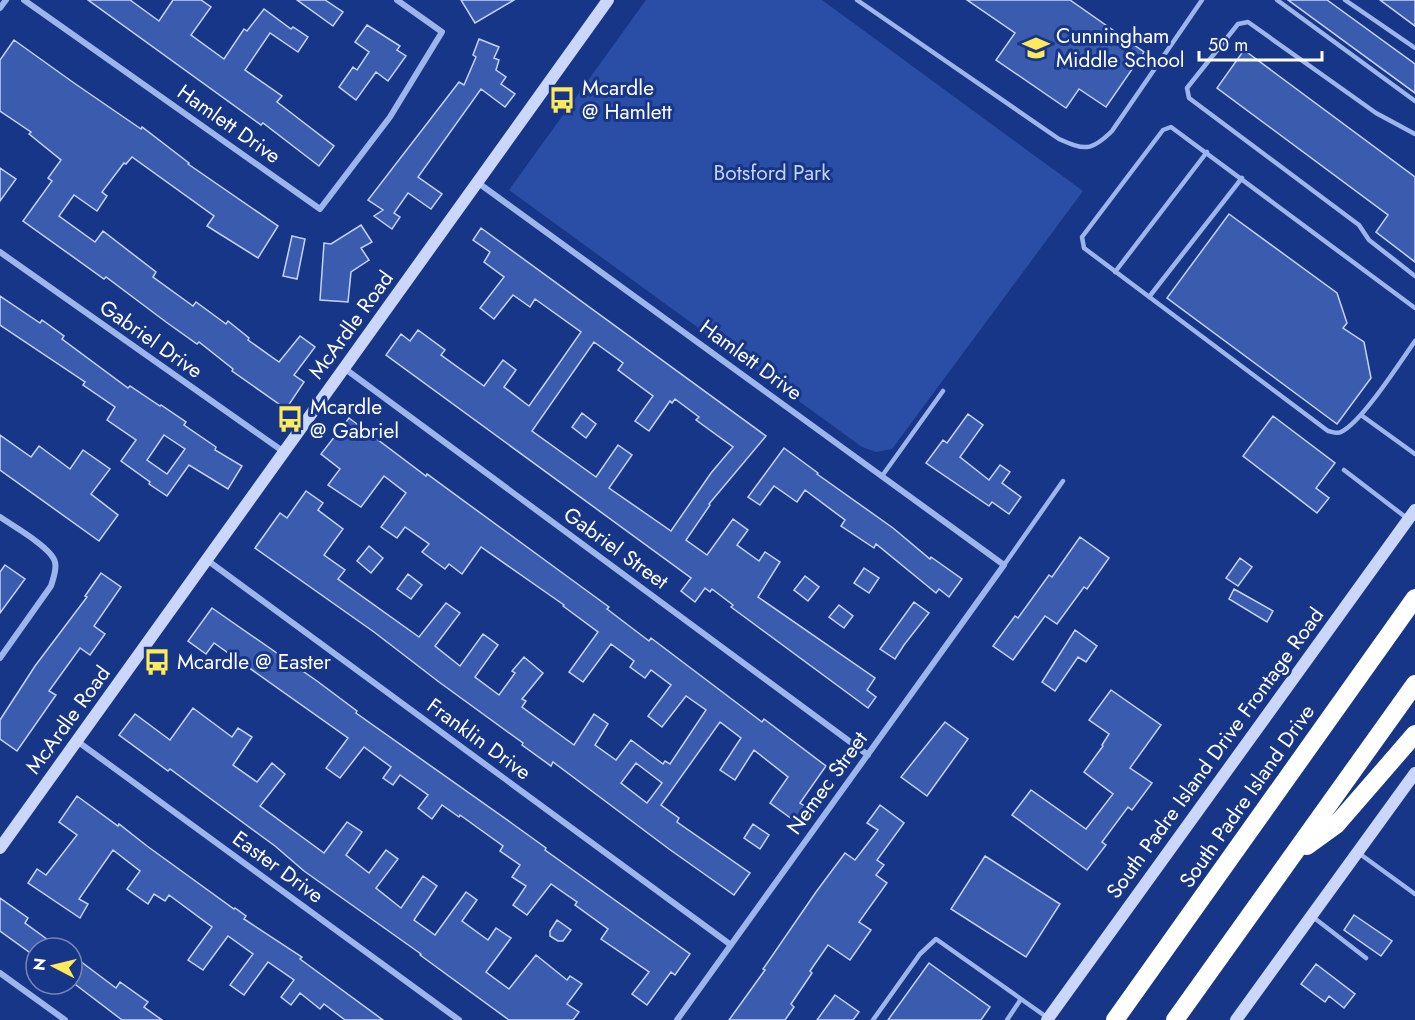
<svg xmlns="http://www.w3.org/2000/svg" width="1415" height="1020" font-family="Jost,sans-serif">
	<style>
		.green { fill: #2a4ea5 }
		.building { fill: #3b5cae; stroke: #c3d3fa; stroke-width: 1.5; fill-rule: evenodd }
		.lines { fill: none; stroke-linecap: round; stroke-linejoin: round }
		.lane { stroke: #9db5ed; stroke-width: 4.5 }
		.street { stroke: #9db5ed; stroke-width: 6 }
		.secondary { stroke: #cad7fa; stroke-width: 12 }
		.highway { stroke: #fff; stroke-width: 18 }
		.labels { text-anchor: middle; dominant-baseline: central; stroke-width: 6; stroke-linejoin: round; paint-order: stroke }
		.poi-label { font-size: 21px; fill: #fff; stroke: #173687; text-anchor: start }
		.street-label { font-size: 21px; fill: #fff; stroke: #173687 }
		.park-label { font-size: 21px; fill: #c3d3fa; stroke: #173687 }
	</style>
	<rect width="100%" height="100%" fill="#173687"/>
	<!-- green -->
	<path class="green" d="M646,0H822L1083,191L892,449L876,452L862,447L509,190Z"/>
	<!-- building -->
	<path class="building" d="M88,0H130L159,21L173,0H201L211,7L191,35L224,59L244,29L247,31L264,9L291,29L293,27L308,37L298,52L270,33L245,70L282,96L277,102L334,146L319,166L263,123L261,125Z
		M297,0H325L343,12L333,26Z
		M461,0H514L475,23Z
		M967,0H1070L1144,52L1106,107L1079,89L1066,108L996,60L1015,33Z
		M1288,0H1327L1415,64V93Z
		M1380,0H1415V26Z
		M367,25L400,46L397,50L406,56L388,81L376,72L356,100L339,87L353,67L357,70L369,52L355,42Z
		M479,39L499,47L494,58L499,60L496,70L506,77L501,84L515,94L505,107L481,89L418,177L442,194L431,209L408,193L394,213L400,217L392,229L374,216L383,210L368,200L459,82L464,85L476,57L473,55Z
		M14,40L74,83L141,129L142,127L189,163L188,164L278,226L258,258L207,226L214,216L132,157L126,164L124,163L102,192L107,196L97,211L74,195L59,216L95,242L103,231L156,272L153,277L193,306L196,302L226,324L228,321L249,338L248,340L279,362L300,336L315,347L294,375L304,382L286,409L232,371L233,369L199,342L197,344L166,322L106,277L104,279L23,221L52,181L48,178L61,160L29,134L31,132L0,111V60Z
		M1244,50L1415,177V262L1376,232L1388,215L1217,88Z
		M0,168L16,179L0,201Z
		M1229,214L1337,293L1347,323L1343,328L1364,342L1371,378L1337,424L1167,298Z
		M361,225L372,242L361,248L369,260L351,272L348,302L320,300L324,243L331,244Z
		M481,228L766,436L709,504L710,505L686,540L707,555L733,519L748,530L737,545L759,561L765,552L780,562L758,597L875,678L867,690L876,697L868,708L731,607L733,605L712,589L710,592L705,588L695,602L681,591L691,578L386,355L401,334L410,341L418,330L445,350L441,355L484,386L503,360L516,370L504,387L529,406L546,382L581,332L535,299L530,307L513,295L494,319L480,308L504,277L484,262L490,252L473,240ZM594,342L623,363L618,370L653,396L635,421L649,431L670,401L672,403L675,399L699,417L696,420L733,447L711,473L671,531L609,488L632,455L618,445L596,477L532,431Z
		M292,236L305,239L297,279L283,276Z
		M0,296L40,323L42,320L64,336L62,339L128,388L130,386L160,406L161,405L186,422L184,425L216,447L215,450L242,466L228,489L189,465L167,496L149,484L150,482L121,461L136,440L107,420L115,407L83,385L85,382L0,325ZM164,435L185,449L167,474L147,460Z
		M582,413L596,424L586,438L572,427Z
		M968,414L983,425L960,457L989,480L1000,465L1010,472L1002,483L1021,497L1009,514L992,502L989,506L926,463L943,440L947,443Z
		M1273,416L1335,463L1316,488L1329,498L1317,513L1243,456Z
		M349,418L426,476L427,474L609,607L607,609L649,641L651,638L762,722L764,719L826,766L800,803L806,807L796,822L770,803L788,777L754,750L735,780L720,770L741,738L720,722L661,805L679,818L677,822L750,873L734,895L669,849L553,762L551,766L522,745L523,743L439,682L374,632L255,548L280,513L287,518L306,491L323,503L318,510L343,529L324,555L345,570L338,579L419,637L446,603L460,613L435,646L460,666L483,634L498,645L475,677L499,695L515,673L512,671L524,657L543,673L522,699L526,701L522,707L574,745L594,714L608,724L595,745L616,760L631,740L663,764L665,761L670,764L706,710L686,696L662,727L648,716L671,685L651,670L645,678L630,667L634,661L611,644L583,682L569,672L598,632L563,606L564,605L481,547L462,574L449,564L445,569L422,552L429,544L405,527L397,538L381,527L406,493L384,476L361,507L328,485L340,469L321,454ZM636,763L662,783L647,803L621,783Z
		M0,435L31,457L39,446L70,469L83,450L110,469L91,494L118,515L99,541L0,470Z
		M784,448L818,473L817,474L893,528L930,559L931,557L962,579L949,597L939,589L936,593L876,544L874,548L841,526L845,520L805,490L797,502L774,486L760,505L748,497Z
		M1080,537L1109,558L1087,589L1084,587L1057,624L1045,616L1013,660L993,646L1015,616L1018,618L1049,575L1052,577Z
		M369,546L383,558L371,573L357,561Z
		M1240,558L1252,567L1238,586L1226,578Z
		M5,565L25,579L0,613V572Z
		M864,568L879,578L869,593L854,583Z
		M101,573L121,587L94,626L105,634L90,655L80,648L49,691L56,695L17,751L0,739V720L35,666L87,597L85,596Z
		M408,574L422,585L411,599L397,589Z
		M805,576L819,587L808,601L794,590Z
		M1234,589L1273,611L1267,622L1229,599Z
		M914,602L929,613L904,645L895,659L880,649Z
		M839,605L853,616L844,628L829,617Z
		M212,608L317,681L357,711L356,713L510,822L546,848L545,850L690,954L675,975L671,972L647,1005L632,994L649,972L601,939L608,929L575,905L577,902L551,884L527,915L513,905L526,886L512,877L520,865L500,851L503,846L460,815L459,817L442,805L432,819L418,808L428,795L400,775L393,785L383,778L391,767L364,747L340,778L326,768L348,738L214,643L206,654L188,641Z
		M1075,630L1097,646L1086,662L1078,657L1055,691L1042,682Z
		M1111,690L1161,725L1130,768L1152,783L1132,810L1128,807L1102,842L1106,845L1087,870L1012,815L1031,790L1086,829L1113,794L1084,772L1103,746L1102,745L1109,734L1089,720Z
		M193,708L232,737L238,728L252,737L233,765L257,782L272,763L285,774L260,806L324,853L347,822L362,832L346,855L369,873L386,850L398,859L376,888L401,908L423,876L437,886L414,920L435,935L466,892L477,900L462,921L488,940L496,928L511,938L486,972L509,989L536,955L567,980L570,976L582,984L567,1004L579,1012L573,1020H509L420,955L421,954L304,871L275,846L170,769L168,771L119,735L135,714L170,740Z
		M945,722L968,739L927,796L901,777Z
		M77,796L118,826L119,824L147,846L234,909L235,908L246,916L244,919L302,957L300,959L383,1020H345L324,1004L320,1009L300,993L291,1005L281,997L294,980L268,962L244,995L230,985L253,954L228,936L203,970L188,960L212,927L169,895L165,901L154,894L148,904L127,889L140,871L113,850L79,899L88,904L80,918L28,883L37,869L46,875L77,835L59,822Z
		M880,805L904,823L877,860L884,865L876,875L887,883L859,922L871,930L850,960L828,945L810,971L812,973L791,1004L794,1007L785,1020H729L765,970L763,969L816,892L845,853L855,860L878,830L867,823Z
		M753,824L769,835L760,849L744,838Z
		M985,856L1060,904L1026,957L951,909Z
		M0,898L28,918L25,923L59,948H36V957L0,931Z
		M1354,915L1392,941L1381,956L1344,930Z
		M557,920L571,930L563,941H558L550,936V931Z
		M72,955L116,988L120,982L148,1002L144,1007L162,1020H122L72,982Z
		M929,963L990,1007L981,1020H888Z
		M1316,964L1355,994L1344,1008L1329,996L1325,1002L1301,984Z
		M835,995L859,1012L853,1020H817Z"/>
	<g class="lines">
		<!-- lane -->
		<path class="lane" d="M857,0L1059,139C1084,150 1091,152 1112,131L1202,0
			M1277,0L1415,101
			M1345,0L1415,48
			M1415,134L1376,113L1248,22L1238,24L1187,88L1189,98L1359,225L1369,240L1415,276
			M1115,272L1207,152
			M1149,297L1242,178
			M1415,308L1171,127L1163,130L1082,237L1084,248L1328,431C1333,432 1337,434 1341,432C1362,422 1400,362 1415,341
			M1361,415L1415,454
			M1344,470L1408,519
			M882,476L943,391
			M1004,565L1063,481
			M1360,854L1415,894
			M1313,917L1366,958
			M873,1020L920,954L936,939L1048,1018
			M1007,1020L1021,999"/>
		<!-- street -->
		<path class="street" d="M24,0L320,209L390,117L442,32L397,0
			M0,8L6,0
			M477,182L1004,565L677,1020
			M0,252L284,452
			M344,368L868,755
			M0,517C13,526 52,548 55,562C57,570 53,579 51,586L0,658
			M207,560L731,945
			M77,741L459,1020
			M0,973L65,1020"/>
		<!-- secondary -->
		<path class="secondary" d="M0,848L608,0
			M1047,1020L1415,510
			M1236,1020L1415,773"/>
		<!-- highway -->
		<path class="highway" d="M1307,846L1336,825L1415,734
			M1115,1020L1415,598
			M1175,1020L1415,684"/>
	</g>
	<!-- icons -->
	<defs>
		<symbol id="school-bare" viewBox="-9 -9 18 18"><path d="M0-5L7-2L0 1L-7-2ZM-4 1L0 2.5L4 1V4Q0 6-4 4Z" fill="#ffea5a" stroke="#173687" stroke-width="2.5" paint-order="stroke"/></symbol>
		<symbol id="bus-bare" viewBox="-9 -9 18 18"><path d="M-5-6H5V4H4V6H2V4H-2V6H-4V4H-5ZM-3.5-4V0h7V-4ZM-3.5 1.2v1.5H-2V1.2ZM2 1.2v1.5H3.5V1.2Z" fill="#ffea5a" stroke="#173687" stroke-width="2.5" paint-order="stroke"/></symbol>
	</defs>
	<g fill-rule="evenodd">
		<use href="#school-bare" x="1017" y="29" width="38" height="38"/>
		<use href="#bus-bare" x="543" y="81" width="38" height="38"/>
		<use href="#bus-bare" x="271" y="400" width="38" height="38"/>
		<use href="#bus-bare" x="138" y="643" width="38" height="38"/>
	</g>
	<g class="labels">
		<!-- poi labels -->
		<g class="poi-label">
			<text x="1056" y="36">Cunningham<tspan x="1056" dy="24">Middle School</tspan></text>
			<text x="582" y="88">Mcardle<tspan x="582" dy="24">@ Hamlett</tspan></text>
			<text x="310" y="407">Mcardle<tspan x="310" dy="24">@ Gabriel</tspan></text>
			<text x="177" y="662">Mcardle @ Easter</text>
		</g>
		<!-- street labels -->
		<g class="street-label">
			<text transform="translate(229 124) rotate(35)">Hamlett Drive</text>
			<text transform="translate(351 325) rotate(-54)">McArdle Road</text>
			<text transform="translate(151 339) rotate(35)">Gabriel Drive</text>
			<text transform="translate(751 360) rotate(36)">Hamlett Drive</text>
			<text transform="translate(616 548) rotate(36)">Gabriel Street</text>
			<text transform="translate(68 720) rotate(-54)">McArdle Road</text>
			<text transform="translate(479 739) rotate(36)">Franklin Drive</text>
			<text transform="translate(1215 753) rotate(-54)">South Padre Island Drive Frontage Road</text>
			<text transform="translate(827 783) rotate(-54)">Nemec Street</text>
			<text transform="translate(1247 796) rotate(-55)">South Padre Island Drive</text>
			<text transform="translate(278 867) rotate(36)">Easter Drive</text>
		</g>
		<!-- park labels -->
		<g class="park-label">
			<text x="772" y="173">Botsford Park</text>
		</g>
	</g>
	<!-- north arrow -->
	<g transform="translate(54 966) rotate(277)"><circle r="28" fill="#173687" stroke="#7486b7" stroke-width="1.5"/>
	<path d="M0-4.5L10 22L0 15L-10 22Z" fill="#ffea5a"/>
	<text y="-9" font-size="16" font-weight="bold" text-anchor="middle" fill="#ffffff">N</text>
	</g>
	<!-- scale -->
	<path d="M1199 51v9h123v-9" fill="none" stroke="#ffffff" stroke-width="3"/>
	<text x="1208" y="51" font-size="18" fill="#ffffff" stroke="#173687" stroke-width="4.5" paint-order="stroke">50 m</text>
</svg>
